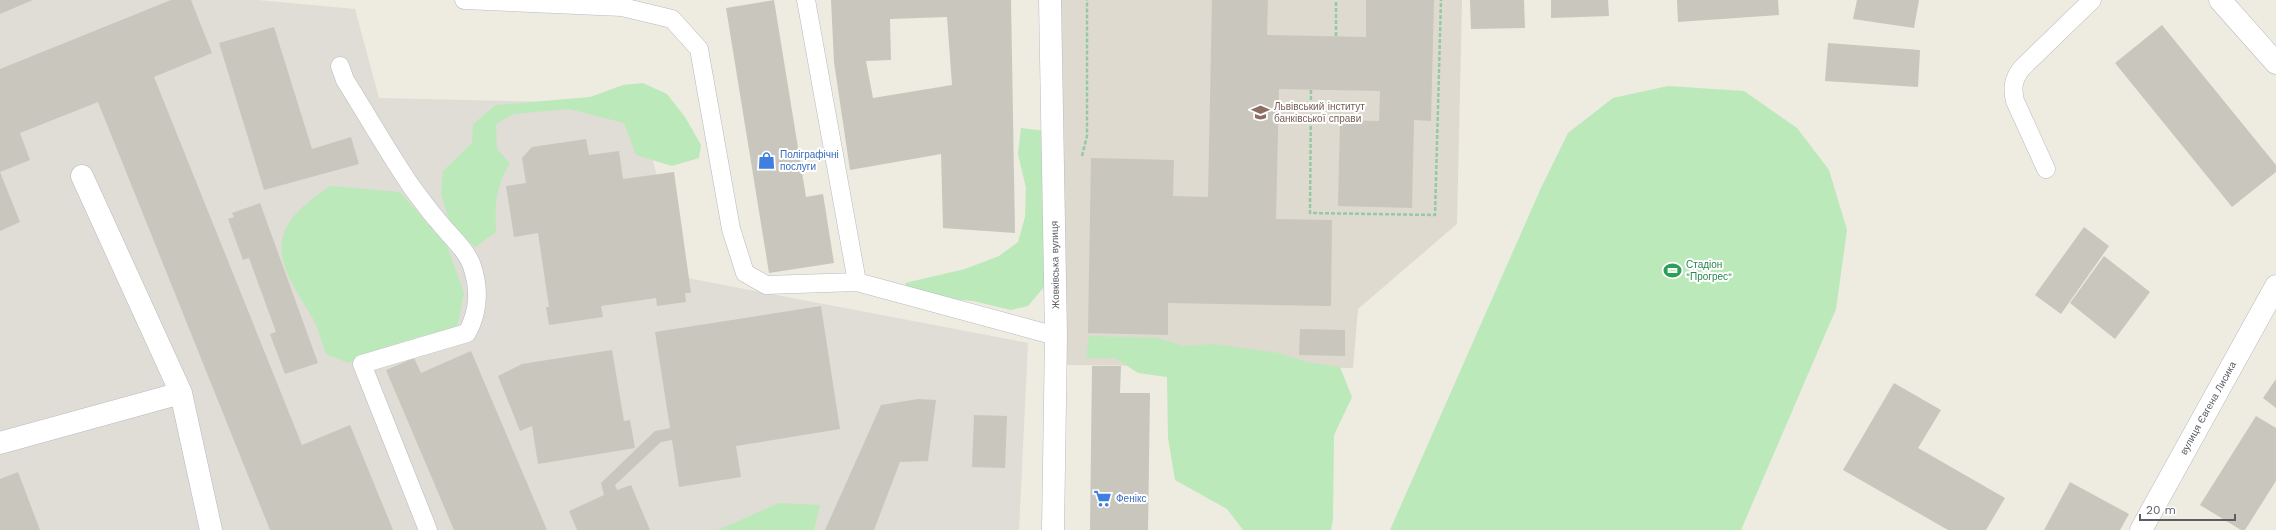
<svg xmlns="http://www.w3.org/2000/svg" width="2276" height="530" font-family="'Work Sans',sans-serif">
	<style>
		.industrial { fill: #dfddd6 }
		.education { fill: #dedad0 }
		.green { fill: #bbe9ba }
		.building { fill: #c9c6be; fill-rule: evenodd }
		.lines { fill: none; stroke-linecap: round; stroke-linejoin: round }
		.lane-casing { stroke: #b7babf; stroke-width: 19 }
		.street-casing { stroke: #b7babf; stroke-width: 23 }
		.secondary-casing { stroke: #b7bbc2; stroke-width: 23 }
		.path { stroke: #93caa2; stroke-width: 2.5; stroke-dasharray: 4 2; stroke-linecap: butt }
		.lane { stroke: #fff; stroke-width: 18 }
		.street { stroke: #fff; stroke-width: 22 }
		.secondary { stroke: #fff; stroke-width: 22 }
		.labels { text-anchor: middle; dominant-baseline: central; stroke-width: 4; stroke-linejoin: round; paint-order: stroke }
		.education-label { font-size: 10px; fill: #785e54; stroke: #fff; text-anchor: start }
		.shop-label { font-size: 10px; fill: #366cbe; stroke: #fff; text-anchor: start }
		.leisure-label { font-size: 10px; fill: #27864d; stroke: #fff; text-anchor: start }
		.street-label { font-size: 10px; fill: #5a5e64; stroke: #fff }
	</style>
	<rect width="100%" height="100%" fill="#eeebe1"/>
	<!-- industrial -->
	<path class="industrial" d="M0,0H258L355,9L379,98L639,104L682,277L1028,343L1019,530H0Z"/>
	<!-- education -->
	<path class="education" d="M1060,0H1462L1457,224L1358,309L1353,368L1067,365Z"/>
	<!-- green -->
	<path class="green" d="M643,83L667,94L685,117L701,145L699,158L672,166L636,155L624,123L569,109L513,114L496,124L497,149L510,163C495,190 495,202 496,232L475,247L450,223L441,194L443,171L472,143L473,124L496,105L590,97L623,85Z
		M1668,86L1744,91L1797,128L1829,170L1847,230L1836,309L1741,530H1390L1541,188L1568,133L1613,98Z
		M1021,128L1046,131L1049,281L1028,306L1011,310L973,301L910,295L905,283L965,269L999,256L1018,242L1025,217L1026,188L1018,154Z
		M330,186L400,192L447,246L464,293L457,328C418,335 384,347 348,363L326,354C322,343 319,330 313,319C307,308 299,297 293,285C266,236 290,214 330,186Z
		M1089,336L1157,338L1184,346L1213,344L1279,353L1306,362L1340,367L1352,397L1334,435L1333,520L1331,530H1243L1227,509L1175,480L1168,438L1167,377L1138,373L1115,358H1086Z
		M779,503L820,505L814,530H718Z"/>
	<!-- building -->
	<path class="building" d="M0,0H33L0,14Z
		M171,0H191L212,53L154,77L302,445L350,425L393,530H270L98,102L20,133L30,160L0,172L20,222L0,231V69Z
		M774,0L806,197L823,194L834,263L769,273L726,8Z
		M831,0H1011L1015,233L943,228L941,154L850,170L834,62ZM947,17L952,85L873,98L866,61L891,60L890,19Z
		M1212,0H1268L1267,35L1366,37V0H1434L1431,121L1414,120L1412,208L1338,206L1340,120L1379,121L1380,91L1279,89L1276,219L1332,220L1331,306L1168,303V335L1088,333L1091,158L1174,160L1173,196L1208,197Z
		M1470,0H1524L1525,28L1471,29Z
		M1551,0H1608L1609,16L1551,18Z
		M1677,0H1778L1779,15L1678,22Z
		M1857,0H1919L1914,28L1853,19Z
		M2162,25L2276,165V172L2232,207L2115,63Z
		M274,27L312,149L351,137L359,164L264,190L219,43Z
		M1828,43L1920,50L1918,87L1825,81Z
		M586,139L589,155L619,151L623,179L674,172L691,293H685L686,302L657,306L656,298L601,306L603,317L549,325L546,307H549L538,233L514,237L506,186L526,183L522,158L532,147Z
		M260,203L318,363L285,374L270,334L276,332L249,258L243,260L228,219L234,217L232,213Z
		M2084,227L2109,246L2061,314L2035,295Z
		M2104,256L2150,292L2115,339L2070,303Z
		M821,306L840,429L736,446L741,477L679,487L672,440L661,442L615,485L617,490L631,485L650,530H577L569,511L604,495L601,483L655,431L670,428L655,332Z
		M1300,329L1345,330V356L1299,355Z
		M612,350L624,421L630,420L635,448L538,464L532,426L520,431L498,376L522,364L534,362Z
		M471,351L547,530H454L386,370L414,358L421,373Z
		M1092,366H1121L1120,393H1150L1148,530H1090Z
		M2276,379V408L2263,398Z
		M1894,383L1941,410L1918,448L2005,498L1986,530H1948L1843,470Z
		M918,399L936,400L928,461L900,462L874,530H825L881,405Z
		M974,415L1007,416L1005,468L972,467Z
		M2256,416L2276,428V481L2245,530H2241L2200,505Z
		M18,472L40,530H0V479Z
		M2070,482L2129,514L2120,530H2044Z"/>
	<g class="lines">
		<defs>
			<path id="lane" d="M464,0L622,7L672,19L699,49L731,229L745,273L766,285L857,282
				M806,0L857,282L1056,336
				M340,66L345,80C367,115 388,152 411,186C420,198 429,211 439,222C450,236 466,249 472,266C480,290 479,311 467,333L362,364L428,530
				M2046,169L2015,101C2012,88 2013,80 2021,69L2092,0"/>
			<path id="street" d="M2220,0L2276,63
				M82,176L181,393L211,530
				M0,443L181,393
				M2141,530L2276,286"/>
			<path id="secondary" d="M1050,0L1056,336L1053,530"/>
		</defs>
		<!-- lane casing -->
		<use href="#lane" class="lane-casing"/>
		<!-- street casing -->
		<use href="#street" class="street-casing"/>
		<!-- secondary casing -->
		<use href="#secondary" class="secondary-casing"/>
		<!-- path -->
		<path class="path" d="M1336,36V0
			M1311,90L1310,213L1435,215L1441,0
			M1082,156L1087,136V0"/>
		<!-- lane -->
		<use href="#lane" class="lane"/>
		<!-- street -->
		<use href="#street" class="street"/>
		<!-- secondary -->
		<use href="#secondary" class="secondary"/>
	</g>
	<!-- icons -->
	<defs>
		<symbol id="university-bare" viewBox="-9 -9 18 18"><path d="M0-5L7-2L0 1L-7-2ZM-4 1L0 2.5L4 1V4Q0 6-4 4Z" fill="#8d6e63" stroke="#fff" stroke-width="2.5" paint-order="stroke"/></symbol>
		<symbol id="shop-bare" viewBox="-9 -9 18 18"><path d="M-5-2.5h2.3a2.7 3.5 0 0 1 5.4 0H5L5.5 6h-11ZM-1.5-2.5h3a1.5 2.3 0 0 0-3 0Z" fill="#3f7fe0" stroke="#fff" stroke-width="2.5" paint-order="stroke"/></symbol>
		<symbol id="stadium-bare" viewBox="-9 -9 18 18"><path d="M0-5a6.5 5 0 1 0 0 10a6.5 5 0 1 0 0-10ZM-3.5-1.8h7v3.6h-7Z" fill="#2e9e5b" stroke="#fff" stroke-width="2.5" paint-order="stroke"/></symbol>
		<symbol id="supermarket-bare" viewBox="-9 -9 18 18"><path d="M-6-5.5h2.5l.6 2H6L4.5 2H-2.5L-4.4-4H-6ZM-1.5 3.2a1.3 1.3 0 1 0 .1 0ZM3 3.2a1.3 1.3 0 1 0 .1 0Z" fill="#3f7fe0" stroke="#fff" stroke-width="2.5" paint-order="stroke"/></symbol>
	</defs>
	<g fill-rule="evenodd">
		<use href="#university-bare" x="1248" y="100" width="25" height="25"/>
		<use href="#shop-bare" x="754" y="148" width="25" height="25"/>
		<use href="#stadium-bare" x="1660" y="258" width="25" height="25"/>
		<use href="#supermarket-bare" x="1090" y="486" width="25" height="25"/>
	</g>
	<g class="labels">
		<!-- education labels -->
		<g class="education-label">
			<text x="1274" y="106">Львівський інститут<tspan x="1274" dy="12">банківської справи</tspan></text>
		</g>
		<!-- shop labels -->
		<g class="shop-label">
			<text x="780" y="154">Поліграфічні<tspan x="780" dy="12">послуги</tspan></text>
			<text x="1116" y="498">Фенікс</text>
		</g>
		<!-- leisure labels -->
		<g class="leisure-label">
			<text x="1686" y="264">Стадіон<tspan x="1686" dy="12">"Прогрес"</tspan></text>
		</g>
		<!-- street labels -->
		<g class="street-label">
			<text transform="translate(1055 265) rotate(-91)">Жовківська вулиця</text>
			<text transform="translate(2208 408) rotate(-61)">вулиця Євгена Лисика</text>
		</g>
	</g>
	<!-- scale -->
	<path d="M2140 514v6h95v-6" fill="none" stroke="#5a5e64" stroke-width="2"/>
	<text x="2146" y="514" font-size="12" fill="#5a5e64" stroke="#ffffff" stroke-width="3" paint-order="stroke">20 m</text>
</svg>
